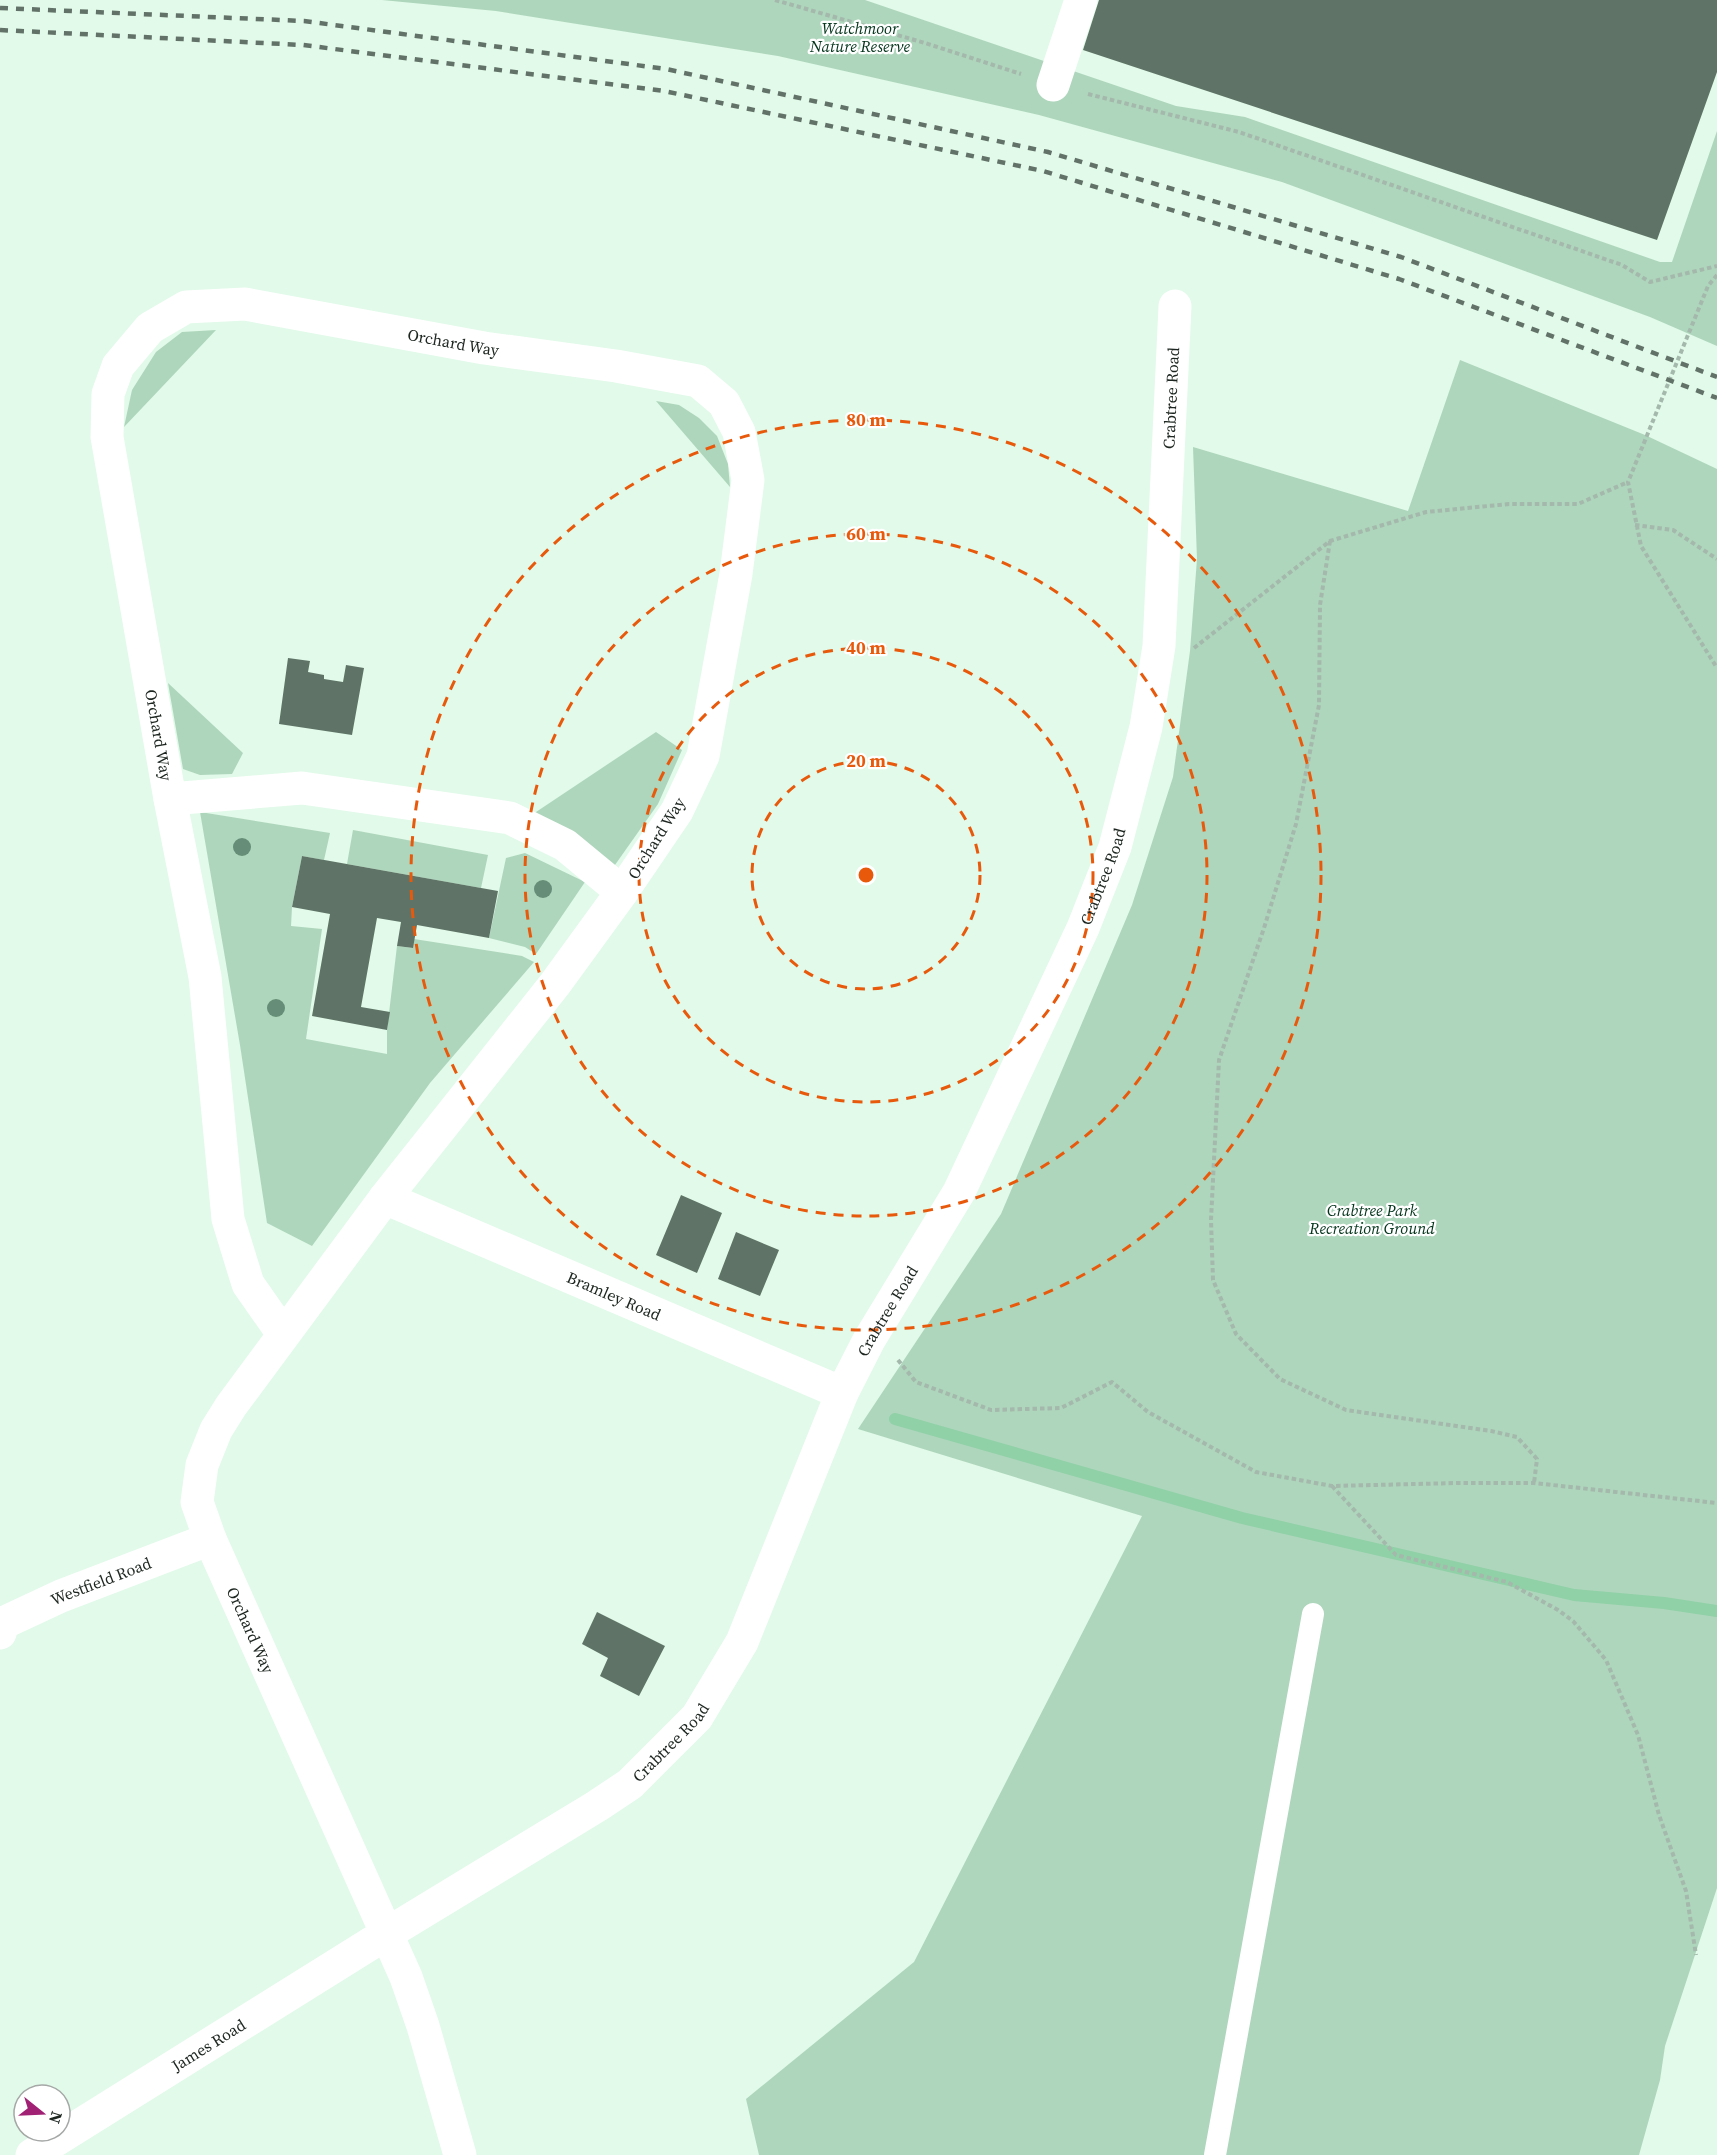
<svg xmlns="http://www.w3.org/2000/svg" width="1717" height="2155" font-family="'Source Serif 4',serif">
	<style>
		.green { fill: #aed6bc }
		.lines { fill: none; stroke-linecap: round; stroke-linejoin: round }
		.stream { stroke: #90d1a7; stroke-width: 12 }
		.building { fill: #5f7466 }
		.path { stroke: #a4b8ab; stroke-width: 4; stroke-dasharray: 4.5 3; stroke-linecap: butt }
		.service { stroke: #fff; stroke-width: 22 }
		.pedestrian { stroke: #fff; stroke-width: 33 }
		.minor { stroke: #fff; stroke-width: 33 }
		.rail { stroke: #637268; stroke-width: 4.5; stroke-dasharray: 8 8; stroke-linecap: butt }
		.tree { fill: #658d77 }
		.ring { fill: none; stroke: #e8590c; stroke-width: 3; stroke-dasharray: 10 8 }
		.labels { text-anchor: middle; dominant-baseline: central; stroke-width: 4.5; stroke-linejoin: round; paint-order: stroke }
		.park-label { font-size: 16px; font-style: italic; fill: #00331a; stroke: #fff }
		.street-label { font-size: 16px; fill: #1d2620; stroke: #fff }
		.centre { fill: #e8590c; stroke: #fff; stroke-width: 3 }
		.ring-label { font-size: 18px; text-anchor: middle; font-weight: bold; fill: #e8590c; stroke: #fff; stroke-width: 4.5; stroke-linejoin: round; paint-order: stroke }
	</style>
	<rect width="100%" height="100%" fill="#e1fae9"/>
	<!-- green -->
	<path class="green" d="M382,0H865L1176,106L1245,117L1660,262H1672L1717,131V346L1650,317L1282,182L1039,115L778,56L496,11Z
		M216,330L124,427L132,390L156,352L182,332Z
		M1460,360L1645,435L1717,469V1888L1665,2046L1660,2080L1639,2155H759L746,2099L914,1962L1142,1516L858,1429L1001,1214L1132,905L1173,777L1190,651L1197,559L1193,447L1408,511Z
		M656,401L679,405L699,418L717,436L728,464L730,487Z
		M168,683L243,753L232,774L200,775L183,769Z
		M656,732L682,750L658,804L610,872L530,816Z
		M200,812L330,833L324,860L302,856L292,907L291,926L322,929L306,1039L387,1054V1030L397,946L412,948L414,939L522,956L534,962L430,1083L312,1246L267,1223L240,1045Z
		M353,830L488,855L481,888L347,864Z
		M525,853L585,882L536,954L525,947L489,938L506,858Z"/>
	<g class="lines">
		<!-- stream -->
		<path class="stream" d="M895,1419L1242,1518L1574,1595L1664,1603L1717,1611"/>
	</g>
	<!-- building -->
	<path class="building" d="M1099,0H1717V72L1657,240L1083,50Z
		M288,658L310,661L308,672L324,675V679L343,682L346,665L364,668L352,735L279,724Z
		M302,856L498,891L489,938L417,925L413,948L397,946L401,922L377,918L361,1007L390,1012L387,1030L312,1016L330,914L292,907Z
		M681,1195L722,1213L697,1273L656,1255Z
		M736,1232L779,1250L760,1296L718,1279Z
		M597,1612L665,1646L639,1696L600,1676L608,1658L582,1644Z"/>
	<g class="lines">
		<!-- path -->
		<path class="path" d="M775,0L925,43L1021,74
			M1088,94L1239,132L1622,265L1650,282L1717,266
			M1717,275L1708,286L1628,482L1641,546L1717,668
			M1635,525L1673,530L1717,559
			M1330,541L1320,605L1319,705L1296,824L1264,928L1219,1060L1211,1220L1213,1280L1236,1334L1280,1379L1346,1410L1491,1431L1517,1437L1537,1459L1534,1483
			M1194,648L1330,541L1426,512L1509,504H1578L1628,482
			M898,1360L916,1382L991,1410L1061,1408L1112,1382L1148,1412L1256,1472L1332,1486L1457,1483H1534L1717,1503
			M1332,1486L1396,1555L1507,1582L1558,1610L1573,1621L1606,1660L1638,1735L1659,1815L1686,1891L1696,1955"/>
		<!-- service -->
		<path class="service" d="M1215,2155L1313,1614"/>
		<!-- pedestrian -->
		<path class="pedestrian" d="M1053,85L1081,0"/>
		<!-- minor -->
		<g class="minor">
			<path d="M170,799L302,788L510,818L565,845L622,892"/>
			<path id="s1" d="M385,1198L842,1393"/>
			<path id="s2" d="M283,1334L248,1284L228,1219L205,977L170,799L107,437L108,394L118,366L150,328L186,307L245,304L484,348L616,366L698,381L724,403L739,432L748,480L736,574L703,756L677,811L622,892L555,984L385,1198L231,1406L216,1430L202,1465L197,1502L210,1539L406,1977L423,2026L460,2155"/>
			<path id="s3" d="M0,1633L3,1623L61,1596L210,1539"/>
			<path id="s4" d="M32,2155L370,1944L597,1806L630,1784L697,1717L742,1642L842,1393L869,1340L959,1192L1083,928L1115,847L1146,727L1159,646L1175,306"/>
		</g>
		<!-- rail -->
		<path class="rail" d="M0,8L304,21L666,69L1048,152L1401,257L1717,377
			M0,30L303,45L664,91L1043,171L1399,279L1717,398"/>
	</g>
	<!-- trees -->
	<g class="tree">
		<circle cx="242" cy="847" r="9"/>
		<circle cx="543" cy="889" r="9"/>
		<circle cx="276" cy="1008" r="9"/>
	</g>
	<!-- distance rings -->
	<g class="ring">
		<circle cx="866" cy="875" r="114"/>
		<circle cx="866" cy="875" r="227"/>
		<circle cx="866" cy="875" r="341"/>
		<circle cx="866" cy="875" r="455"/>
	</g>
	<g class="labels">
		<!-- park labels -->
		<g class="park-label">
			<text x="860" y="28">Watchmoor<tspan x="860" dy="18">Nature Reserve</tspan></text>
			<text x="1372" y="1210">Crabtree Park<tspan x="1372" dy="18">Recreation Ground</tspan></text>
		</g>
		<!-- street labels -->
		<g class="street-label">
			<text stroke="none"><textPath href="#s2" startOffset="1356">Orchard Way</textPath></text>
			<text stroke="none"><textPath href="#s4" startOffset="2220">Crabtree Road</textPath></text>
			<text transform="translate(159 735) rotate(80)">Orchard Way</text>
			<text transform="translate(656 838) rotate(-58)">Orchard Way</text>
			<text stroke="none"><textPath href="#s4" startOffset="1734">Crabtree Road</textPath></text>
			<text stroke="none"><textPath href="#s1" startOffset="249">Bramley Road</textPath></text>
			<text stroke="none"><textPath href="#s4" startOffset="1248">Crabtree Road</textPath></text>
			<text stroke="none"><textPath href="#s3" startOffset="117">Westfield Road</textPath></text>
			<text stroke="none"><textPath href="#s2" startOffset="3046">Orchard Way</textPath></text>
			<text stroke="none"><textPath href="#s4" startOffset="762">Crabtree Road</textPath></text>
			<text stroke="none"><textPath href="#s4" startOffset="208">James Road</textPath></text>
		</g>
	</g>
	<circle cx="866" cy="875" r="9" class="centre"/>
	<g class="ring-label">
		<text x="866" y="426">80 m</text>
		<text x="866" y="540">60 m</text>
		<text x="866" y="654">40 m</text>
		<text x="866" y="767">20 m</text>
	</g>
	<!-- north arrow -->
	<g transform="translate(42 2113) rotate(108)"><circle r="28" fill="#ffffff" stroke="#a5a8a6" stroke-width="1.5"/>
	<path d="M0-4.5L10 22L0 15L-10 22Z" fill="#a12174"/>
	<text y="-9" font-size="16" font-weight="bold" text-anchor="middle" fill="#1d2620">N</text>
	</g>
</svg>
